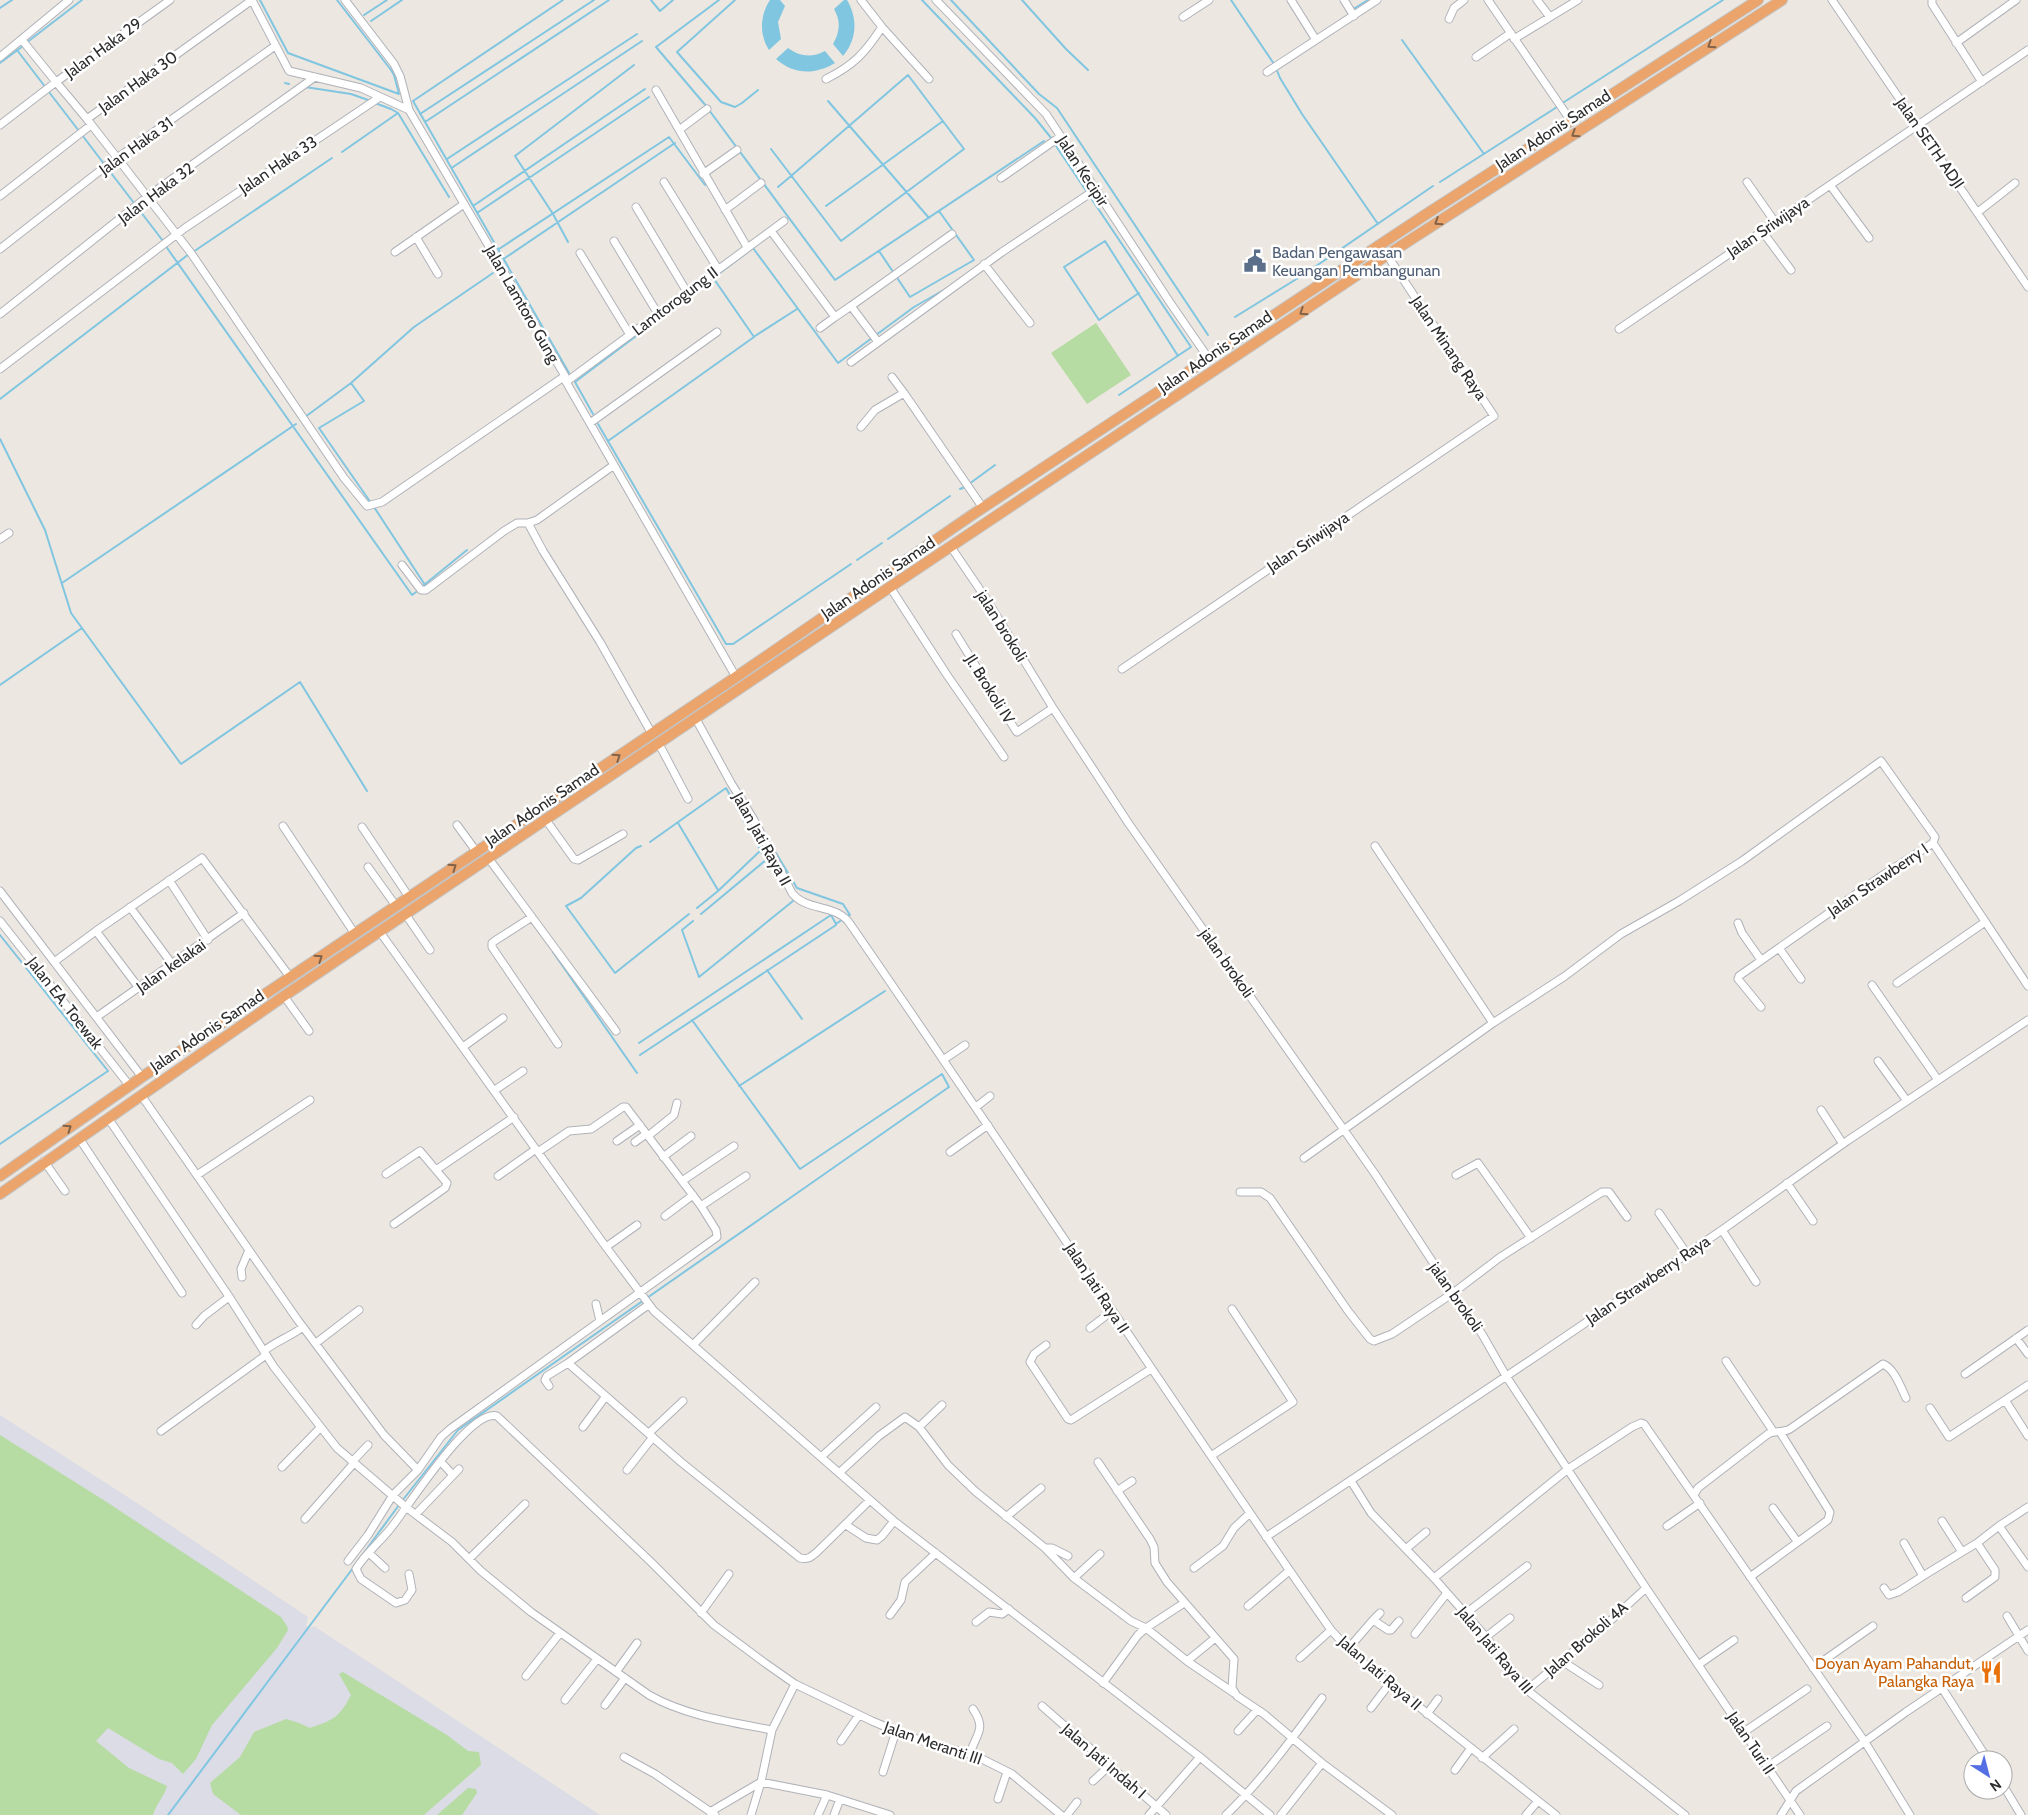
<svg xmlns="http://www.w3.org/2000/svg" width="2028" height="1815" font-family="Cabin,sans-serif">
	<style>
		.airport { fill: #dbdce5 }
		.green { fill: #b6dba3 }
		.water { fill: #80c6e1 }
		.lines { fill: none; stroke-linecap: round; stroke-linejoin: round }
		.stream { stroke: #80c6e1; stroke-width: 2 }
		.minor-casing { stroke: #b0b2ba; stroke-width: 9 }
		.highway-casing { stroke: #c4c4c4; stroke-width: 12 }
		.minor { stroke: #fff; stroke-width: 7 }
		.highway { stroke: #eba46b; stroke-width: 10 }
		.oneway { stroke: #826248 }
		.labels { text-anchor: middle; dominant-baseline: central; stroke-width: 5; stroke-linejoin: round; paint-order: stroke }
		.street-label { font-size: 16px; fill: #2c2c2c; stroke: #fff }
		.service-label { font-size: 16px; fill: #4e5e75; stroke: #fff; text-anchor: start }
		.food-label { font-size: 16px; fill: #c56008; stroke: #fff; text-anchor: end }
	</style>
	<rect width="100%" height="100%" fill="#ece7e0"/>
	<!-- airport -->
	<path class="airport" d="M0,1415L137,1503L308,1617L306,1625L310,1628L314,1626L600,1815H0Z"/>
	<!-- green -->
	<path class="green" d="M1096,323L1131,375L1087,404L1051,353Z
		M0,1435L102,1499L281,1617L287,1626L288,1630L277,1648L212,1725L196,1759L183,1774L172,1763L159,1759L108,1728L96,1741L129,1768L167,1786C164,1797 156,1804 153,1815H0Z
		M343,1672L447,1735L468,1751L479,1752L481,1765L424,1815H241L213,1794L210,1783L240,1757L254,1732L286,1719L299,1723L310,1728C333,1720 339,1718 351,1695L339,1674Z
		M468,1788L476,1789L477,1793L462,1815H437Z"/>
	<!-- water -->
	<path class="water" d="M770,0H780L785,6L778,22L781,39L769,50C759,35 760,15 770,0Z
		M844,0H847C858,18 857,40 843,56L833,44C840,32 841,21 834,9Z
		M788,48C800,57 812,58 825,51L835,63C815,75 794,75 776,59Z"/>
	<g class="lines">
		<!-- stream -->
		<path class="stream" d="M260,0L288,53L399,94L394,75L391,70L337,0
			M563,0L413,101L569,373
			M651,0L660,11L673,0
			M735,0L677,52L721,102L735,107L742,103L758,90
			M922,0L1035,118L1052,139
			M951,0L1039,94L1057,108L1208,335
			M1022,0L1066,49L1088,70
			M1231,0L1274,64
			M0,8L12,0
			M1355,8L1368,0
			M364,15L387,0
			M371,21L402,0
			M1402,40L1484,154
			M26,43L82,0
			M17,50L46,88
			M0,63L23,46
			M1276,68L1280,78L1302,114L1378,224
			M285,83L289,84
			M305,87L351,94L371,101
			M49,92L79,131
			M828,101L929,218
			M375,103L391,109L398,113L449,197
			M1561,104L1723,0
			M707,107L656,47L719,0
			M709,110L835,280L1044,141
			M420,114L594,0
			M425,122L609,0
			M82,135L163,241
			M1054,143L1191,347L1119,395
			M771,149L841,241L964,149L908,75L791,176L778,187
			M342,152L398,113
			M447,159L637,34
			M453,167L642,41
			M1440,182L1557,107
			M473,206L645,89
			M826,206L943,121
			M477,213L649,97
			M568,242L553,214L515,156L634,65
			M165,245L412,595L416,592
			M499,249L669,137L705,185
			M879,251L910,297L974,260L939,211
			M193,252L332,158
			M505,258L675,143
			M1139,293L1099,320L1064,267L1105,241L1178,356
			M1235,317L1303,275L1433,186
			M876,335L914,307L949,287
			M755,336L797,309
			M0,399L189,254
			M593,414L575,382L753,248L838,363L872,338
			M305,417L351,383
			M598,424L726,644H733L851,564
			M0,439L45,530L71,613L181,764L300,682L367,791
			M608,441L754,337L714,279
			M969,484L995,465
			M960,489L965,487
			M371,503L319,428L364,401L351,383L414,327L493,273
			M374,507L425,585
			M888,539L950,496
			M857,560L882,543
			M62,583L296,424
			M424,585L467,550
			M0,685L82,628
			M678,823L718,890
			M650,842L726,788L766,860L770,857
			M641,846L636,848L581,898L566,906L615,973L689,914
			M774,854L776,853L797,888L843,904L850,915L847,916
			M697,908L718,891L760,851
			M701,914L766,860
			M693,921L682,930L699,977L793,901
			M0,935L108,1071L0,1144
			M553,952L637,1073
			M767,970L802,1019
			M639,1043L831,915L836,924L843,919
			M640,1055L836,925
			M739,1086L885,991
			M402,1501L458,1430L949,1087L942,1074L800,1169L692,1020
			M363,1554L399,1505
			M168,1815L353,1568"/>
		<defs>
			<path id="minor" d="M252,0L87,119L191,253L344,478L367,506L382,502L565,376
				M252,0L289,71L361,88L409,110L565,376V380L736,677
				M345,0L394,64L400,76L409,110
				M861,0L882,27L929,79
				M936,0L1046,114L1171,304L1209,359
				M1291,0L1316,40
				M1344,0L1354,16
				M1488,0L1571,121
				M1537,0L1550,17
				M1832,0L2028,287
				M1932,0V4L1982,82
				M1183,17L1209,0
				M1449,19L1454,8L1464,0
				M1514,39L1578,0
				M22,40L56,82L170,0
				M1956,43L2016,0
				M0,57L69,0
				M1476,57L1511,33
				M1267,72L1377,0
				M826,79C854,65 865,53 882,27
				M656,90L747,247
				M0,125L56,82L87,119
				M679,130L707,109
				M703,174L737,150
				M1001,178L1061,136
				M664,182L718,269
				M1747,182L1775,222
				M1830,185L1869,238
				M0,196L91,125
				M636,207L687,292
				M725,210L761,183
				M1978,212L2015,183
				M771,231L835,317L820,328
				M1762,231L1791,270
				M416,237L438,274
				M614,241L658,314
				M0,249L106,166L275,46
				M395,252L464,204
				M580,253L630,335
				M984,264L1030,323
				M851,306L952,234
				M0,314L147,197L315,77
				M835,317L851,306L878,342
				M1619,329L2028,50
				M851,362L1002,252L1095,190
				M0,369L185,228L380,97
				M892,377L904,393
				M566,382L784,221
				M590,423L717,332
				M861,427L875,410L904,393L983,508
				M528,523L543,551L600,642L652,734
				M0,539L9,533
				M951,547L987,600L1053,708L1129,824L1375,1174L1453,1293L1482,1334L1506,1376L1646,1588L1800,1815
				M402,565L421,590H426L504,531L517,523H528L537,520L614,465
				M890,587L947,675L1004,757
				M956,634L1016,731L1017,732L1053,708
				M1122,669L1494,416L1387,255
				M696,719L731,783L754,820L792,893C806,911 833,904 848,921C1011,1156 1167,1396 1331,1630L1356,1657L1556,1815
				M659,744L688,799
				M546,820L574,859L578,860L623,834
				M457,825L476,851
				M283,826L355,934
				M362,827L409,897
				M1375,846L1493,1023
				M489,859L616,1031
				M368,867L396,906
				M169,880L208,940
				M0,891L142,1077
				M130,907L172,964
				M406,915L430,950
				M532,917L496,940L492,943V947L558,1044
				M0,921L129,1085
				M1738,923L1742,933L1761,960
				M96,931L139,988
				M380,932L606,1247L654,1311L894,1521L1200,1757L1270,1815
				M1779,948L1801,979
				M54,962L96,931L202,858L290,977
				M1897,983L1985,922
				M1872,985L1938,1080
				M284,996L309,1031
				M1761,1007L1738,979L1739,976L1883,875L1933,843L2028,986
				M98,1016L244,913
				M463,1047L503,1018
				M943,1060L965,1045
				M1878,1061L1907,1101
				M495,1090L523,1071
				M141,1095L297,1319L384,1435L418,1470
				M976,1107L990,1096
				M1821,1110L1843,1144
				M108,1118L228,1295L274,1367L337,1448L407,1508L452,1542L481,1571L531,1612L649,1695C686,1716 731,1722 772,1730
				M648,1136L674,1115L677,1103
				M79,1138L182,1293
				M617,1141L640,1125
				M635,1142L646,1134
				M950,1152L988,1125
				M663,1157L691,1136
				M1304,1158L1493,1023L1565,976L1621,934L1679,901L1742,861L1881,761L1935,837L1933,843
				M44,1161L65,1191
				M386,1174L420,1151L436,1170L514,1117
				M197,1175L310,1100
				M1456,1175L1478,1163L1531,1238
				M498,1176L536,1149
				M682,1181L734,1146
				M1787,1183L1813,1221
				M1240,1192H1261L1270,1198L1348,1311L1370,1339L1374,1341L1392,1334L1453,1293L1499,1258L1602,1192H1609L1627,1217
				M701,1206L746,1176
				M1659,1213L1687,1254
				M665,1216L693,1195
				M394,1224L445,1188L447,1183L436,1170
				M1722,1230L1756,1282
				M606,1247L637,1225
				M242,1277L241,1269L249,1250
				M596,1304L600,1321
				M648,1305L568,1363L681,1462L800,1558C808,1560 811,1557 817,1552L870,1500
				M196,1325L204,1316L229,1297
				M1090,1328L1112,1311
				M2016,1338L2028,1354
				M316,1343L359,1310
				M693,1345L755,1282
				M1046,1345L1034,1354L1030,1362L1068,1419L1071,1420L1151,1369
				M264,1351C276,1341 290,1337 303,1327
				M1726,1361L1773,1431
				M1965,1374L2028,1330
				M549,1386L545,1380L547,1376L568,1363
				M2005,1400L2028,1436
				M1930,1408L1949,1437L2028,1385
				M583,1427L606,1396
				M919,1427L942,1405
				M161,1431L266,1355
				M649,1433L683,1401
				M1211,1456L1293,1402L1232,1309
				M821,1457L876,1407
				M352,1462L368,1445
				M441,1462L453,1475
				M1098,1462L1150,1539L1154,1547L1155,1563L1167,1582L1234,1659L1232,1688L1237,1696L1264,1714L1322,1763L1392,1815
				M282,1467L320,1428
				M627,1470L653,1437
				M839,1473L879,1436L905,1417L919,1427L948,1465L975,1491L1045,1548L1074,1578L1131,1621L1146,1628L1187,1661L1214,1639
				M1351,1481L1371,1513L1434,1578L1486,1637L1527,1690L1685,1815
				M1117,1491L1132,1481
				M1694,1495L1698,1488L1768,1434C1776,1430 1783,1433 1790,1429L1883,1364C1895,1369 1901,1388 1906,1398
				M2028,1507L1999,1526L2028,1567
				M1773,1508L1797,1541
				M416,1514L459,1469
				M1006,1517L1041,1488
				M305,1519L354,1463
				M1942,1521L1962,1552L1977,1543
				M846,1525L866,1538L877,1540L882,1536L894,1521
				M1667,1526L1700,1503
				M1266,1537L1541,1353L1722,1230L1847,1141L2028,1020
				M1904,1543L1923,1576L1962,1552
				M1045,1548H1052L1068,1556
				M1407,1548L1426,1532
				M369,1553L385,1568
				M469,1559L525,1504
				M348,1561L368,1535L393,1495L418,1470L441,1437L450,1429L717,1237L716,1230L701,1206L626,1107H623L591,1129L569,1131L538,1152
				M1194,1568L1223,1546L1234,1528L1250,1513
				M409,1574L412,1590L405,1600L396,1603L361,1579L356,1569C365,1554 380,1542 391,1528C408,1507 470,1408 497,1416L651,1562L714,1625L765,1663L795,1684L872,1721L907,1736L976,1756L1012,1774L1061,1815
				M1750,1577L1828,1520L1830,1512L1780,1432
				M1074,1578L1100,1554
				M1434,1578L1568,1469L1632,1427L1641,1423L1644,1424L1865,1742L1910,1815
				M1884,1588L1889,1595L1898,1592L1923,1576
				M1966,1598L1995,1577V1570L1977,1543L1999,1526
				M1248,1606L1289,1571
				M701,1613L729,1574
				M1465,1614L1527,1566
				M890,1615L901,1600L905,1582L936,1553
				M2007,1616L2028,1651
				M1373,1620L1380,1613
				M976,1622L989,1612L1002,1614L1009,1609
				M1415,1634L1447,1593
				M1486,1637L1510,1618
				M1348,1649L1373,1620L1388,1630H1391L1399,1621
				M1300,1658L1331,1630
				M1187,1661L1234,1693
				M1562,1661L1599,1685
				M1698,1665L1734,1640
				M1813,1668L1873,1626
				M616,1672L637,1643
				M526,1676L560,1633
				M1103,1683L1138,1635L1146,1628L1184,1603
				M1942,1688L1988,1760
				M1527,1690L1610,1621L1646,1588
				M565,1700L597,1659
				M605,1705L625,1678
				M1042,1706L1166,1815
				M1371,1708L1390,1683
				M1427,1714L1438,1699
				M1238,1731L1257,1710
				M1744,1732L1807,1689
				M841,1741L859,1715
				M970,1754C976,1733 987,1730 973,1709
				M624,1757L655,1774L715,1815
				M1482,1758L1514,1729
				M1767,1767L1827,1726
				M1455,1770L1471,1748
				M883,1772L896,1731
				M1093,1781L1109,1766
				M2003,1785L2021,1815
				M998,1799L1007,1772
				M710,1812L761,1782L827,1795
				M751,1815L761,1782L772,1730L795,1684
				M818,1815L827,1795L890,1815
				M834,1815L840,1799
				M1067,1815L1077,1802
				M1149,1815L1200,1757
				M1226,1815C1262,1780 1292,1739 1322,1698
				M1281,1815L1322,1763
				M1526,1815L1538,1801
				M1781,1815L1796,1791L1906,1712L2028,1630"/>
			<path id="highway" d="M0,1176L142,1077L736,677L972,515L1425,215L1758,0
				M0,1194L284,996L890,587L1387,255L1782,0"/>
		</defs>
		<!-- minor casing -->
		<use href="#minor" class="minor-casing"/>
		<!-- highway casing -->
		<use href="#highway" class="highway-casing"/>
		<!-- minor -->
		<use href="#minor" class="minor"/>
		<!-- highway -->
		<use href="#highway" class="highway"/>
	</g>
	<!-- one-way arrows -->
	<defs><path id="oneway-chevron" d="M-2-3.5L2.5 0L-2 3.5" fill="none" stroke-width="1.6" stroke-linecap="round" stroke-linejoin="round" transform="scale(1.25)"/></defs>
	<g class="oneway">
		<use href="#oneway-chevron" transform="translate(1711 45) rotate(147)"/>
		<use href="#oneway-chevron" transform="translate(1575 134) rotate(147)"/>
		<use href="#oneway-chevron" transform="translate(1438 222) rotate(147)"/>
		<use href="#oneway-chevron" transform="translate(1303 312) rotate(146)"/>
		<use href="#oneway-chevron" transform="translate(617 757) rotate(-34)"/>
		<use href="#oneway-chevron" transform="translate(453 867) rotate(-35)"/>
		<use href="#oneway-chevron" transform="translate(319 958) rotate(-34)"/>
		<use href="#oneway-chevron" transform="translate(68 1128) rotate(-35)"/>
	</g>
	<!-- icons -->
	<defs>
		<symbol id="civic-bare" viewBox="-9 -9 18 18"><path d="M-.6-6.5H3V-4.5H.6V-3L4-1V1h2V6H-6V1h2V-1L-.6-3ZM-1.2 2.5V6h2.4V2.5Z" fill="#5c6f8a" stroke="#fff" stroke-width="2.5" paint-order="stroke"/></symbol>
		<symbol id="restaurant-bare" viewBox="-9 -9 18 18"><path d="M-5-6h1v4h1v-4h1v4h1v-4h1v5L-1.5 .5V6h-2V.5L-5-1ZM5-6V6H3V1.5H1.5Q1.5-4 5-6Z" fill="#e8710a" stroke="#fff" stroke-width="2.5" paint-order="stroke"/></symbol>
	</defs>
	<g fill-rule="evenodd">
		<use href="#civic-bare" x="1239" y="245" width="32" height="32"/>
		<use href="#restaurant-bare" x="1975" y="1656" width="32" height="32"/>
	</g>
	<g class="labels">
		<!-- street labels -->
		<g class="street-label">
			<text transform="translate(103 48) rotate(-36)">Jalan Haka 29</text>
			<text transform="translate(138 82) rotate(-36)">Jalan Haka 30</text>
			<text transform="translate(1553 130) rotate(-33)">Jalan Adonis Samad</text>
			<text transform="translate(1930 143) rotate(55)">Jalan SETH ADJI</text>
			<text transform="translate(136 146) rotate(-36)">Jalan Haka 31</text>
			<text transform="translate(278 165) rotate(-34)">Jalan Haka 33</text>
			<text transform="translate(1083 171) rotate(57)">Jalan Kecipir</text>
			<text transform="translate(156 193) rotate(-37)">Jalan Haka 32</text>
			<text transform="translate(1768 227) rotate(-34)">Jalan Sriwijaya</text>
			<text transform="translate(675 301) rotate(-37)">Lamtorogung II</text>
			<text transform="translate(522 304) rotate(60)">Jalan Lamtoro Gung</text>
			<text transform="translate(1449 348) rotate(56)">Jalan Minang Raya</text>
			<text transform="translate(1215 352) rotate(-34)">Jalan Adonis Samad</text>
			<text transform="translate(1308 542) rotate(-34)">Jalan Sriwijaya</text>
			<text transform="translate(878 578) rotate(-34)">Jalan Adonis Samad</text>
			<text transform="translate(1002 626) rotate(58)">jalan brokoli</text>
			<text transform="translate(990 689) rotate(58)">Jl. Brokoli IV</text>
			<text transform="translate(542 805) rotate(-34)">Jalan Adonis Samad</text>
			<text transform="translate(762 839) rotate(61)">Jalan Jati Raya II</text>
			<text transform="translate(1878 880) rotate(-34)">Jalan Strawberry I</text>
			<text transform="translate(1227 963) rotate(55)">jalan brokoli</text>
			<text transform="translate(171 966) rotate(-35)">Jalan kelakai</text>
			<text transform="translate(65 1003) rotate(52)">Jalan EA. Toewak</text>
			<text transform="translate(207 1031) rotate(-34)">Jalan Adonis Samad</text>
			<text transform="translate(1648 1280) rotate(-34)">Jalan Strawberry Raya</text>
			<text transform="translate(1097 1288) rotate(57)">Jalan Jati Raya II</text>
			<text transform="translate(1456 1297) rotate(55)">jalan brokoli</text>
			<text transform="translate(1586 1639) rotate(-41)">Jalan Brokoli 4A</text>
			<text transform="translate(1495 1650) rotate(50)">Jalan Jati Raya III</text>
			<text transform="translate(1380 1673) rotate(41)">Jalan Jati Raya II</text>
			<text transform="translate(933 1743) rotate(19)">Jalan Meranti III</text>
			<text transform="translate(1751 1743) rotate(56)">Jalan Turi II</text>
			<text transform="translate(1104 1761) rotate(41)">Jalan Jati Indah I</text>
		</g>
		<!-- service labels -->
		<g class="service-label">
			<text x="1272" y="252">Badan Pengawasan<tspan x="1272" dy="18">Keuangan Pembangunan</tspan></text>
		</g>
		<!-- food labels -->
		<g class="food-label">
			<text x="1974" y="1663">Doyan Ayam Pahandut,<tspan x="1974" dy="18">Palangka Raya</tspan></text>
		</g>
	</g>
	<!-- north arrow -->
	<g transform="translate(1988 1775) rotate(144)"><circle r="24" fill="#ffffff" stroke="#ababab"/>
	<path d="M0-4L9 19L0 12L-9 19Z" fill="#546ee4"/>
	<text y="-8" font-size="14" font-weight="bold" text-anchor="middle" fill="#2c2c2c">N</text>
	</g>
</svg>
